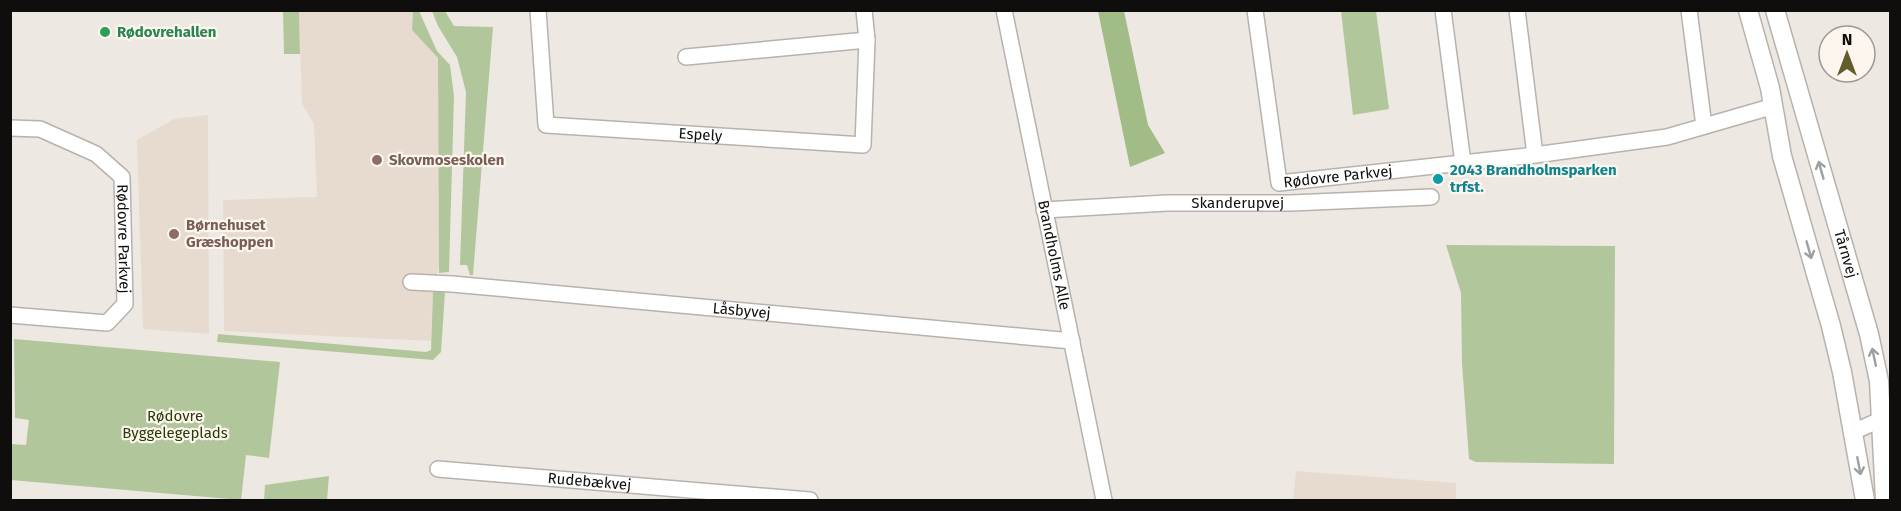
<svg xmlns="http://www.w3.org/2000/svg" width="1901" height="511" font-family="'Fira Sans',sans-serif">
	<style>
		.built { fill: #e7dbd0 }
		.green { fill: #b1c79b }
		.forest { fill: #a2bc88 }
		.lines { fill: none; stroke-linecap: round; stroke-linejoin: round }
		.minor-casing { stroke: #b8b2ad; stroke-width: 18 }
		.tertiary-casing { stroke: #b8b2ad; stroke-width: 21 }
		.minor { stroke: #fff; stroke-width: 15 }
		.tertiary { stroke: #fff; stroke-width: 18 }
		.oneway { stroke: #9f9f9e }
		.leisure-dot { fill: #2e9e5b; stroke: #fcf6ef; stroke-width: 2 }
		.education-dot { fill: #8d6e63; stroke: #fcf6ef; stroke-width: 2 }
		.culture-dot { fill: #0f9aa8; stroke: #fcf6ef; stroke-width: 2 }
		.labels { text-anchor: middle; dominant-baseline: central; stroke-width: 4.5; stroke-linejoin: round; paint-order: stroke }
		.leisure-label { font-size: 15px; font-weight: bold; fill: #27864d; stroke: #fcf6ef; text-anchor: start }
		.street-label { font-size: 15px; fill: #0f0e0c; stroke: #fcf6ef }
		.education-label { font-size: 15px; font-weight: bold; fill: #785e54; stroke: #fcf6ef; text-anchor: start }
		.culture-label { font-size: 15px; font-weight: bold; fill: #0d838f; stroke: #fcf6ef; text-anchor: start }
		.park-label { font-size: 15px; fill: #263d03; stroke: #fcf6ef }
	</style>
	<rect width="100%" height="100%" fill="#eee8e2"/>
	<!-- built -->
	<path class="built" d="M299,11H413L412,30L438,58L439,265L433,291L431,341L224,331L223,200L317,197L314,124L302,104Z
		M208,115L209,334L143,329L137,140L174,119Z
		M1296,471L1456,483V500H1293Z"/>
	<!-- green -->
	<path class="green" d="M283,11H299L300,54H284Z
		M413,11H419L437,51L450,65L454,96L449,272L439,273L438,58L412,30Z
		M432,11H445L454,26L493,27L473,275H470L467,265H460L466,92L457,57L438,26Z
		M1341,11H1376L1389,109L1353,115Z
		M1446,245L1615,246L1614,464L1476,462L1469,459L1462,364L1461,293Z
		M433,291L445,292L441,352L433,360L217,342L218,334L426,352L431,350Z
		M14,339L280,362L269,458L246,455L241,500L11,480V444L26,445L29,420L15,418Z
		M329,476L327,500H264L265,485Z"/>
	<!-- forest -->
	<path class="forest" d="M1098,11H1124L1148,125L1165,153L1130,167Z"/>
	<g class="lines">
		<defs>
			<g id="minor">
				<path id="s1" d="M538,10L546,125L863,145L867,40L864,10"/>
				<path id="s2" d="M1004,10L1104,500"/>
				<path id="s3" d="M1255,10L1279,183L1535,155L1667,137L1774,106"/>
				<path d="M1443,10L1463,163"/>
				<path d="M1517,10L1535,155"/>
				<path d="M1689,10L1704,126"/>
				<path d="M686,57L867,40"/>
				<path id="s4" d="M10,128L40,129L96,154L122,177L125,304L107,323L10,315"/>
				<path id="s5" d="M1044,210L1167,203H1291L1431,197"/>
				<path id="s6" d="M411,282L452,284L1072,341"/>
				<path d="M1853,432L1880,420L1890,418"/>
				<path id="s7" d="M438,469L810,500"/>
			</g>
			<g id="tertiary">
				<path d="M1748,10L1770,88L1782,156L1831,326L1842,372L1865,500"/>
				<path id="s8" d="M1775,10L1869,334L1879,381L1885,500"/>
			</g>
		</defs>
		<!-- minor casing -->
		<use href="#minor" class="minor-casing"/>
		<!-- tertiary casing -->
		<use href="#tertiary" class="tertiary-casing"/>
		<!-- minor -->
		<use href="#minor" class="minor"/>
		<!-- tertiary -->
		<use href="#tertiary" class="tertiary"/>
	</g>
	<!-- one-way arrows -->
	<defs><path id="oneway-shaft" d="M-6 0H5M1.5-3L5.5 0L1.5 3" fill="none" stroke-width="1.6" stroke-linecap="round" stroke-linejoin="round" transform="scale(1.5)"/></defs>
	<g class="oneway">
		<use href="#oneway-shaft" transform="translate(1821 170) rotate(-106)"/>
		<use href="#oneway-shaft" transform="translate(1809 250) rotate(74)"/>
		<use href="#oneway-shaft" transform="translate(1874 357) rotate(-102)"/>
		<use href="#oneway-shaft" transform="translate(1859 466) rotate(79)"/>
	</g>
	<!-- markers -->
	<circle class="leisure-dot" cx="105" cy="32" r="6"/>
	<g class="education-dot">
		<circle cx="377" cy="160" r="6"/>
		<circle cx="174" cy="234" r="6"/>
	</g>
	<circle class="culture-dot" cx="1438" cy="179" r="6"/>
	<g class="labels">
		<!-- leisure labels -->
		<g class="leisure-label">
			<text x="117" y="32">Rødovrehallen</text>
		</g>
		<!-- street labels -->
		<g class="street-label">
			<text stroke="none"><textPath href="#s1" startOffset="270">Espely</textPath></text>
			<text stroke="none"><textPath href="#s3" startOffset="234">Rødovre Parkvej</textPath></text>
			<text stroke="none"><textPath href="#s5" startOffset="194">Skanderupvej</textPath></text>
			<text stroke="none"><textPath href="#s4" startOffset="188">Rødovre Parkvej</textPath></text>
			<text stroke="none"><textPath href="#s8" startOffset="254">Tårnvej</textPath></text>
			<text stroke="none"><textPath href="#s2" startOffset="250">Brandholms Alle</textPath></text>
			<text stroke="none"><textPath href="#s6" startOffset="332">Låsbyvej</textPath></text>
			<text stroke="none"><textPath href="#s7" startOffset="152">Rudebækvej</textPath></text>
		</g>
		<!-- education labels -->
		<g class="education-label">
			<text x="389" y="160">Skovmoseskolen</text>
			<text x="186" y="225">Børnehuset<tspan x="186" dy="17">Græshoppen</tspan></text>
		</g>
		<!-- culture labels -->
		<g class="culture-label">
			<text x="1450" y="170">2043 Brandholmsparken<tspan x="1450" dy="17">trfst.</tspan></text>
		</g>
		<!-- park labels -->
		<g class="park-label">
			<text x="175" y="416">Rødovre<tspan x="175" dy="17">Byggelegeplads</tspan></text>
		</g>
	</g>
	<!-- border -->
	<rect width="1901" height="511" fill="none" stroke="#0f0e0c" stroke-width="24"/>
	<!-- north arrow -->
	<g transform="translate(1847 54)"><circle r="28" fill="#fcf6ef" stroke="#9d9994" stroke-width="1.5"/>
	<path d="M0-4.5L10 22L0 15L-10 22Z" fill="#625d2a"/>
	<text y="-9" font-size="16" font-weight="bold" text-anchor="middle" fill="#0f0e0c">N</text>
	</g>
</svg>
